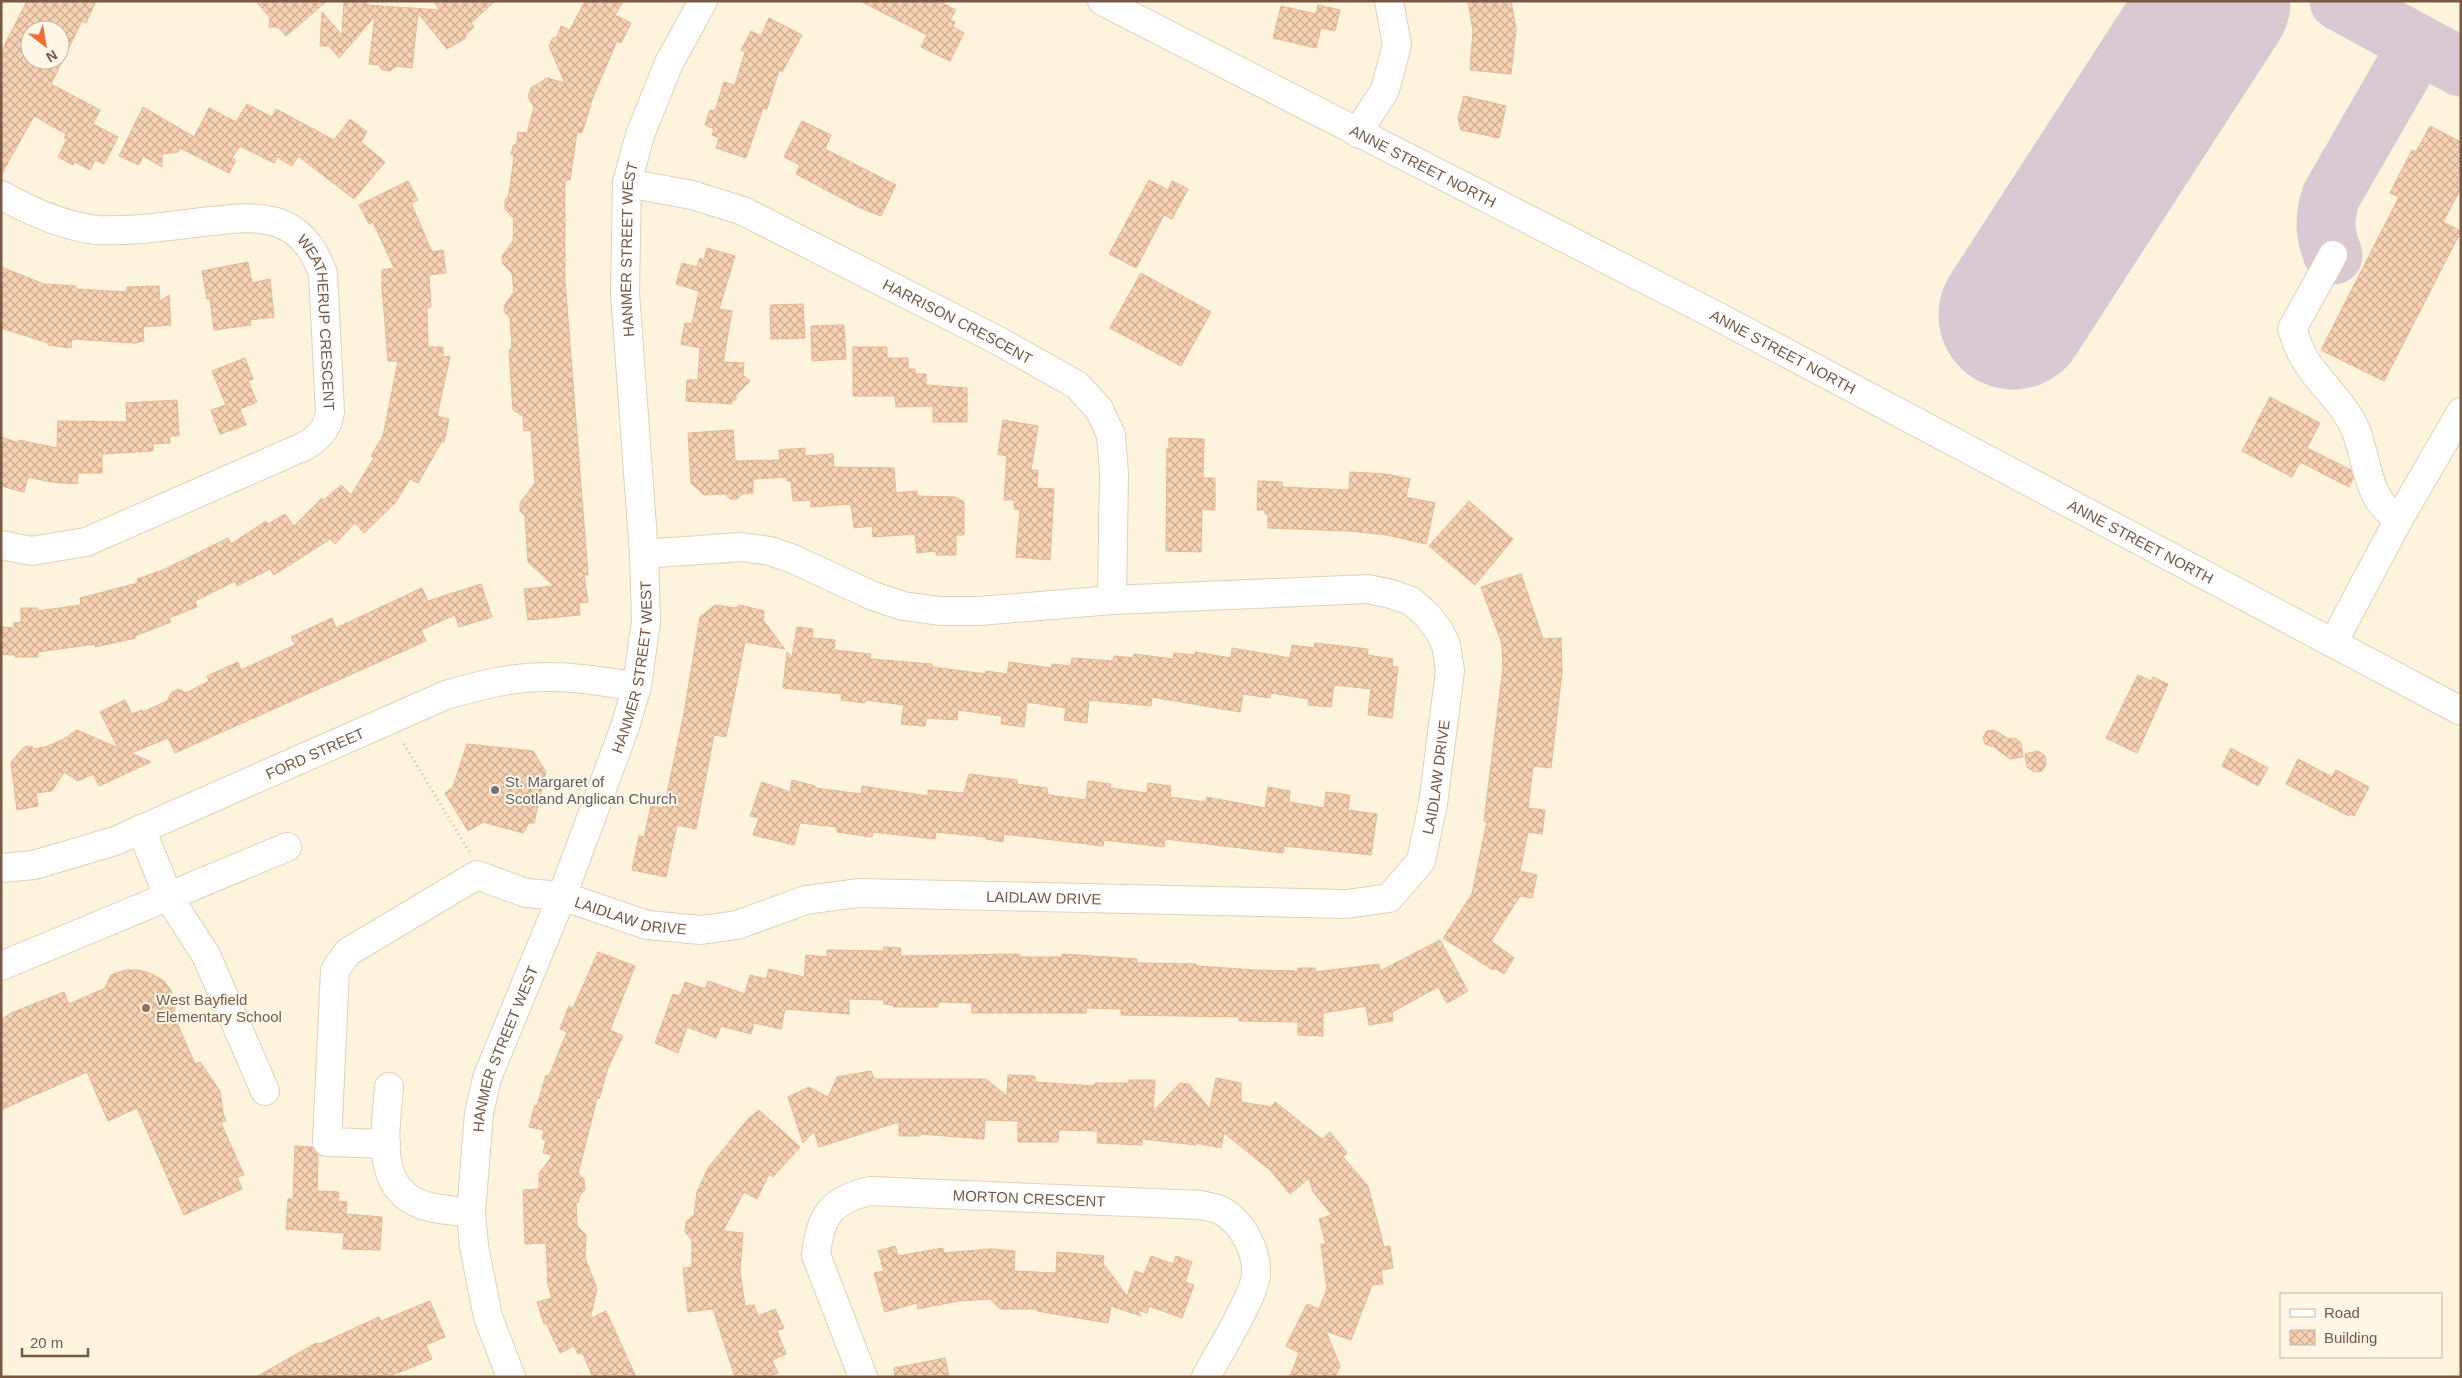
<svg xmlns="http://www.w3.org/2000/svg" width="2462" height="1378" font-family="Helvetica,sans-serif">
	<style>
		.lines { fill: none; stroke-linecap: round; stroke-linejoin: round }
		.taxiway { stroke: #dac8d2; stroke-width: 59 }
		.runway { stroke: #dac8d2; stroke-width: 149 }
		.building { fill: url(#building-cross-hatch); stroke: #eab890; fill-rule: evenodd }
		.minor-casing { stroke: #e3cfb8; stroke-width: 30 }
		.path { stroke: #dbb495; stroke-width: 3; stroke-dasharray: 1 4; stroke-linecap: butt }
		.minor { stroke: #fff; stroke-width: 28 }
		.worship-dot { fill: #6b7280; stroke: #fff6e5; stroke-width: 2 }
		.education-dot { fill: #8d6e63; stroke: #fff6e5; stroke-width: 2 }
		.labels { text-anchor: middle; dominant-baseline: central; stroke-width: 4; stroke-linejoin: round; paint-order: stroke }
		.street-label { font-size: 15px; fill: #765843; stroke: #fff6e5 }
		.worship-label { font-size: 15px; fill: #5b616d; stroke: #fff6e5; text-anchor: start }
		.education-label { font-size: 15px; fill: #785e54; stroke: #fff6e5; text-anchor: start }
	</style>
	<defs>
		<pattern id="building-cross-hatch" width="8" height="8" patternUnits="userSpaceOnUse" patternTransform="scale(1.25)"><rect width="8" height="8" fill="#f6d1b2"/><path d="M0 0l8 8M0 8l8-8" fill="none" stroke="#ccac92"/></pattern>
	</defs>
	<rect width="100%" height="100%" fill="#fef3dc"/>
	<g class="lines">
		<!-- taxiway -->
		<path class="taxiway" d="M2339,1L2461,67
			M2333,255C2324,233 2324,218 2331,196L2418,45"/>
		<!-- runway -->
		<path class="runway" d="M2013,315L2216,1"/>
	</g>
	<!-- building -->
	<path class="building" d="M27,1H96L86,23L82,21L51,84L100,110L93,124L118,137L104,164L95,160L90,170L75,162L73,165L58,157L67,139L64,138L66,134L34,116L1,175V52ZM30,30H60V60H30Z
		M256,1H327L286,36L278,27H269L270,18Z
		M344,1H367V5L440,10L433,1H495L471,23L474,27L466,34V38L447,49L418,13L412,68L396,66L390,71L382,70L379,65L369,64L375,16L339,58L329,46H320L322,12L342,35Z
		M585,1H623L615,15L631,23L621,43L617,41L593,97L582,133L577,132L570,180H565V280L588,575H584L588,602L579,603L580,615L528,620L524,589L554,586L528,562L525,516L520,511V503L535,483L531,430L524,431L523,416L513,410L509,351L512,347L510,318L505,313L504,306L514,292L512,273L503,264L502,256L513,241L514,219L505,209V200L508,197L510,187L514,157L511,154L513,146L517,143L518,132L527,133L534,107L528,97L531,88L547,78L565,83L549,46L552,39L557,37L561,26L570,30Z
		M860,1H939L956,10L950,20L955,22L953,27L964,33L950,61L921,47L927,35Z
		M1468,1H1511L1516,29L1511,74L1470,70L1473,31Z
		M1318,5L1340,10L1335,31L1321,28L1316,48L1273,38L1281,6L1316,14Z
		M769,18L802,35L782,72L779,70L767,109L763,108L746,158L716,148L719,138L712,135L714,129L705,125L710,110L715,111L724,82L735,85L745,52L741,50L751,31L761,36Z
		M1464,96L1506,106L1499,138L1461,130L1458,119Z
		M247,104L272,117L276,109L334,140L350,119L367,132L361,142L385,162L354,199L298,156L292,166L277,157L274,163L240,146L232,158L236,160L229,173L180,148L178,152L162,154V167L143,156L139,165L119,156L143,107L194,137L209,108L236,122Z
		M802,121L831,135L825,149L896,185L881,216L858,207L796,174L800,165L784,157Z
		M2430,126L2461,142V188L2443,222L2461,231L2384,381L2321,350L2399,197L2390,193L2412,150L2416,152Z
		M1149,180L1168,190L1172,181L1188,189L1172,219L1164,215L1136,268L1109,254Z
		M408,181L418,200L411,203L432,252L443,250L446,273L429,275L431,307L427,308L428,347H443V357L450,356L437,416L449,419L444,442L442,441L418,483L410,479L395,503L364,533L355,523L335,544L330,539L274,575L270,569L237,586L235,581L195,601L197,607L169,618L171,622L135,636L136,638L95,647V644L38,652V657H15V655L1,654V627L14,628V623L21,622V608H38V611L81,605L80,598L138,583L137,579L163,570L228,538L231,544L266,521L268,524L285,514L294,526L322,498L324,500L341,485L351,495L374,458L371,456L383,436L398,361H388L382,288V270L394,268L373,222L369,224L359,205Z
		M707,248L735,256L719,309L732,311L723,362L744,363L743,375L750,381L736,395V400H732V404L686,401L687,380H698L700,348L681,344L685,323L692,324L699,291L676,284L682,263L697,267L700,258L704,260Z
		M248,262L252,283L270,279L274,317L250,320L251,325L214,330L210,299H207L202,271Z
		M1,267L44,284L76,286V289L127,292V287L159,286L160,301L169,295L171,325L143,327L144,341L135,343L72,339L71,348L48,345V343L1,328Z
		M1141,273L1211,312L1181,366L1110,328Z
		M803,304L805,338L771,339L770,305Z
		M844,325L846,359L812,361L811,326Z
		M853,347H887V358H908V369H915V374H926V385L967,388V422H933V406L896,407L895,396H853Z
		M245,358L253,379L248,381L257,402L240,409L246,425L220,434L211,410L226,405L212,371Z
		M2270,397L2320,423L2307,448L2351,470L2353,479L2349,487L2300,462L2292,477L2242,451Z
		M177,400L179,436H170V443L153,444V451L102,454V473H78L77,484L51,482L28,477L24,492L1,486V437L19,443V440L57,448L58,421L127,422L126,403Z
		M1003,420L1038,426L1031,470H1038L1037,488L1054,489L1050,560L1016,557L1020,510L1014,509V500H1004L1007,456L998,454Z
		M733,430L735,461L780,460L779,450L805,448V456L833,454L834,467L894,468L896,493L917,491V496L955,497L964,502V535H956V555H936V551L917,553L915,534L873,537L872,526L854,528L851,504L811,507V500L793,501L791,481H787V477L753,479V493L742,494L737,499H730L725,494L704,495L691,483L688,433Z
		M1169,438L1204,439L1203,478H1215V510L1202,509L1201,552L1166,551L1167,448H1169Z
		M1350,472L1386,474L1410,479L1406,497L1435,503L1426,544L1387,535L1350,531L1268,528V514H1265V510H1257L1258,481L1282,482V487L1349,490Z
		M1469,501L1513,539L1475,585L1429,546Z
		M1521,574L1543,639L1561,638L1562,672L1551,768L1533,766L1528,808L1545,810L1542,834L1528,832L1520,871L1537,875L1532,898L1520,896L1491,941L1514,958L1504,974L1495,968L1493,970L1443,938L1472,894L1487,821H1484L1503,668L1502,644L1481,587Z
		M481,584L492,617L459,627L455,615L421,630L426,641L175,753L168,738L131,753L151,762L99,786L93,774L78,781L64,772L52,791L36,793L38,806L17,810L11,762L24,747L31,746L35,749L48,746L68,737L70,734L77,730L118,748L100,712L125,700L132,714L142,710L143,712L167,701L171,693L178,689L186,693L209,681L207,676L238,662L241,670L295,645L291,637L332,618L336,628L422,588L428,601Z
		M715,605L736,608L740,605L764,611L763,620L785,649L745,642L726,737L714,735L696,829L677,825L666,877L632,870L639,836L644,837L651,806L662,808L665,803L684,713L700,617Z
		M797,627L813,629L812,638L835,640L834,650L871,654L870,659L932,664V667L986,674V671L1007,674L1009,662L1051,668L1052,664L1071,666L1072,658L1113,661L1114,656L1134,658V654L1173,659L1174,653L1195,655V652L1231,658L1232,648L1290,658L1292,645L1314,648L1315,643L1368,649L1367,655L1393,659L1392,666L1398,667L1392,718L1368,715L1371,689L1334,685L1331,707L1308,705L1309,699L1271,693L1270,698L1243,694L1240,712L1152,697L1151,706L1089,700L1087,723L1064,720L1066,708L1027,702L1024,727L1001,724L1002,716L958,710L957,720L926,718L925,726L901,724L904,705L865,700V703L841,700L842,694L783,688L787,652L792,657Z
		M2138,675L2151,681L2153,677L2168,684L2137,753L2106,738Z
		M1994,730L2009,739L2015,738L2021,743L2023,757L2010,759L1994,747L1985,744L1983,737L1987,731Z
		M467,744L533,751L546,772L534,823H529L523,833L483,822L468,831L445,793L453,787Z
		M2231,748L2268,768L2258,786L2222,766Z
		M2038,751L2045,756L2046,764L2042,771L2034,772L2027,767L2025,754Z
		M2298,759L2332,777L2336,770L2369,787L2354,816L2350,814L2349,816L2286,784Z
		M969,774L1017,780V784L1047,788L1048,795L1086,800L1088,781L1111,784L1110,788L1147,793L1148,783L1171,786L1170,797L1206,802L1207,797L1265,808L1268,787L1290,791L1289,802L1324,808L1326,792L1350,795L1348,810L1377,814L1371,855L1284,846L1283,853L1165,839L1164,847L1104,840L1103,846L1004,834L1003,842L986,839V837L936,832L935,839L873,832L872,837L837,832V827L800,823L794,845L753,835L759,818L750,816L762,782L790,792L792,780L815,786V788L861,794L862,786L928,796V790L964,793Z
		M1440,940L1468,991L1447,1003L1438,987L1392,1012L1393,1021L1369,1025L1366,1006L1323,1013V1036L1298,1035V1022L1239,1021V1017L1121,1015V1009L1086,1008V1013H972V1003L938,1002V1007H893L894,1005L884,1004V1000L849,999V1014L785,1009L781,1029L754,1023L751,1034L721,1026L716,1038L687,1027L678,1053L655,1043L673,994L680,996L685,982L705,989L708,981L745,994L750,975L766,979L769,969L804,977L806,955L827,957V950L884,951V947L901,948L900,956L1019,954V957H1062V954L1078,955L1137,959V963L1196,964V966L1256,970L1298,971V968H1315V972L1379,964L1380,971Z
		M598,952L635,966L610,1030L623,1036L608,1068L599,1099L597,1098L578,1174L584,1179L585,1190L579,1196V1202H576L577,1226L586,1235L585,1258L597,1289L590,1319L606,1311L636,1377H593L582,1352L578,1354L574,1346L560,1353L546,1323L544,1324L537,1302L552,1298L548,1285L546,1243L525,1244L523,1190L539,1189V1173L553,1155L543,1153L546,1140L542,1139L544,1130L529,1127L535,1105L537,1106L546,1075L549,1076L567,1032L560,1029L569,1006L573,1008Z
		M125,970H139L152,974L164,981L172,992L170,999L177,1002L173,1014L195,1064L200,1062L220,1091L223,1113L226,1121L221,1123L244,1175L237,1177L242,1189L184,1215L137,1108L108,1121L87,1072L1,1110V1020L11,1013L64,992L69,1004L105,988L111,975Z
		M871,1071L874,1079H986L1007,1096L1008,1075L1035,1076V1082L1093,1086L1096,1083H1129V1080H1155L1153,1112L1180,1083L1189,1084L1210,1109L1216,1078L1241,1083V1102L1271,1107L1275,1102L1322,1139L1330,1132L1347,1153L1343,1157L1368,1186L1384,1247L1390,1246L1393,1268L1381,1270L1383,1284L1372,1285L1351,1340L1326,1331L1340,1366L1335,1377H1290L1299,1353L1286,1346L1307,1304L1319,1309L1327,1289L1321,1244H1326L1319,1219L1332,1215L1313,1192L1309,1178L1290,1194L1270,1170L1224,1133L1221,1148L1196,1143V1145L1142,1139V1145L1097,1143L1098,1131L1059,1130L1058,1142H1018V1121L985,1120L984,1139L920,1134V1136H899V1122L819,1147L814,1131L803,1143L788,1097L809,1087L828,1097L837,1077Z
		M759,1110L800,1147L773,1177L769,1174L757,1199L744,1192L723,1231L743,1233L740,1271L745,1306L754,1305L758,1316L775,1309L784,1328L777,1331L786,1354L772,1360L778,1373L768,1377H735L713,1309L688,1312L683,1268L692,1267V1240L685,1232L686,1222L694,1215L697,1192L708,1168L748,1119Z
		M295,1146L312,1147L318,1155L317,1191L339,1192L338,1201L347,1202L346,1214L382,1217L380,1250L343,1249L344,1233L286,1229L288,1199H293Z
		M895,1246L898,1256L943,1248L944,1253L991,1249L1015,1251L1014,1271L1056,1273L1057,1252L1104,1256L1103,1263L1127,1296L1135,1271L1144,1274L1151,1256L1173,1264L1176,1256L1192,1262L1185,1282L1194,1285L1182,1318L1149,1306L1147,1313L1137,1310L1141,1316L1111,1306L1108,1323L1037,1311V1309H1000L990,1299L958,1301L918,1309L917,1303L885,1312L874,1273L884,1271L878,1251Z
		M430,1301L445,1337L426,1345L432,1359L388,1377H256L316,1343L320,1344L379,1317L381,1321Z
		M945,1358L949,1377H895L894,1368Z"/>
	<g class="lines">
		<defs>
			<g id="minor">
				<path id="s1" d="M1102,1L1713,314L2461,711"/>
				<path d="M1357,133L1385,90L1397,45L1389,1"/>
				<path id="s2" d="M627,183L692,195L743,211L995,339L1077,385L1099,409L1111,435L1114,474L1112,600"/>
				<path id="s3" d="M1,195C30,211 64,227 98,230C135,232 174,225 212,221C232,219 252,216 272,221C299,227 314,249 323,273L330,412C327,429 320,437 305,446L86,542L31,551L1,545"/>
				<path d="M2333,255L2292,329C2296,341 2300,353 2308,364C2321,384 2340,400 2352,422C2369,454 2363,499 2399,519"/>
				<path d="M2333,643L2399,519L2461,412"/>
				<path d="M141,829L169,898L206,955L265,1091"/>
				<path id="s4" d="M1,868L34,865L115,841L446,695C480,685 516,676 552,677C580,677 609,683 637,686"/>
				<path d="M1,966L287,847"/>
				<path d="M389,1087C386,1130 372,1194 430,1207C443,1210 458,1211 471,1213"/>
				<path id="s5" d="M386,1144L327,1142L335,970L348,952L477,875L526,893L562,896L647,925L701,930L737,925L806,900L858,893L1347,904L1389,898L1421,861L1433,804L1450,671L1446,645L1440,632L1427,615L1411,601L1391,594L1368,589L1112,600L979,611H940L903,606L873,596L793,559L770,551L741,547L644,554"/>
				<path id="s6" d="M511,1377L488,1317L474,1246L471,1213L479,1113L487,1078L562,896L625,727L637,686L646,621L644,554L625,293L627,183L640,135L669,63L703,1"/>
				<path id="s7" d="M863,1377L816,1255C820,1216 831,1200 870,1191L1201,1205C1207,1207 1214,1207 1220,1210C1242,1221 1257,1250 1256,1274C1255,1296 1218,1354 1206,1377"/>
			</g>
		</defs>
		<!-- minor casing -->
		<use href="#minor" class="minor-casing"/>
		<!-- path -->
		<path class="path" d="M404,744L470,853"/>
		<!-- minor -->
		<use href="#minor" class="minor"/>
	</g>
	<!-- markers -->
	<circle class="worship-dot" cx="495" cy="790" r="5"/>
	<circle class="education-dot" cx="146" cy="1008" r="5"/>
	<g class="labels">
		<!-- street labels -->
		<g class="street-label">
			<text stroke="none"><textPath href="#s1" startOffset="361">ANNE STREET NORTH</textPath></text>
			<text stroke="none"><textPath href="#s6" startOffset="1164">HANMER STREET WEST</textPath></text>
			<text stroke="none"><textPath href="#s2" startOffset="361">HARRISON CRESCENT</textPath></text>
			<text stroke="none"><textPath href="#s3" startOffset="402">WEATHERUP CRESCENT</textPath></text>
			<text stroke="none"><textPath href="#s1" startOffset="766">ANNE STREET NORTH</textPath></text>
			<text stroke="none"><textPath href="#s1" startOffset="1171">ANNE STREET NORTH</textPath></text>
			<text stroke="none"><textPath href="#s6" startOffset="744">HANMER STREET WEST</textPath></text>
			<text stroke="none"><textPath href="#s4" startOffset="336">FORD STREET</textPath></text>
			<text stroke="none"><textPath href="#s5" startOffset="1464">LAIDLAW DRIVE</textPath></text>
			<text stroke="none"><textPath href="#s5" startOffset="984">LAIDLAW DRIVE</textPath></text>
			<text stroke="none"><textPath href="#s5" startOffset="564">LAIDLAW DRIVE</textPath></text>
			<text stroke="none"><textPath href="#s6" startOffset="339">HANMER STREET WEST</textPath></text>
			<text stroke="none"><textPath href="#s7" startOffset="382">MORTON CRESCENT</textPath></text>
		</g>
		<!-- worship labels -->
		<g class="worship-label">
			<text x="505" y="781">St. Margaret of<tspan x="505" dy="17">Scotland Anglican Church</tspan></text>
		</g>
		<!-- education labels -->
		<g class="education-label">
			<text x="156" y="999">West Bayfield<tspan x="156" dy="17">Elementary School</tspan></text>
		</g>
	</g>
	<!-- border -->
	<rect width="2462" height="1378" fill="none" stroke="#765843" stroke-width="5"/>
	<!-- legend -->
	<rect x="2280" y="1293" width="162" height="65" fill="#fff6e5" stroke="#c8b7a4"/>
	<rect x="2290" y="1309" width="25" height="8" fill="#ffffff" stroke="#c8b7a4"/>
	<text x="2324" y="1318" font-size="15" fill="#765843">Road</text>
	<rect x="2290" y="1330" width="25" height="15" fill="url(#building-cross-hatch)" stroke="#c8b7a4"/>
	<text x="2324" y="1343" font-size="15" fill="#765843">Building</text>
	<!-- north arrow -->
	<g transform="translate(45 45) rotate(149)"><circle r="24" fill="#fff6e5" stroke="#c8b7a4"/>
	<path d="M0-4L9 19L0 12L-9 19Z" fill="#f56a35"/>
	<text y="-8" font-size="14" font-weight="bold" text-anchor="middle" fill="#765843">N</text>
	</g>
	<!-- scale -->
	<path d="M22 1348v8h66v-8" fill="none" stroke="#765843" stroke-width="2.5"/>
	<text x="30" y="1348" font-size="15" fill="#765843" stroke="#fff6e5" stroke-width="4" paint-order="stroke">20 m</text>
</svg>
